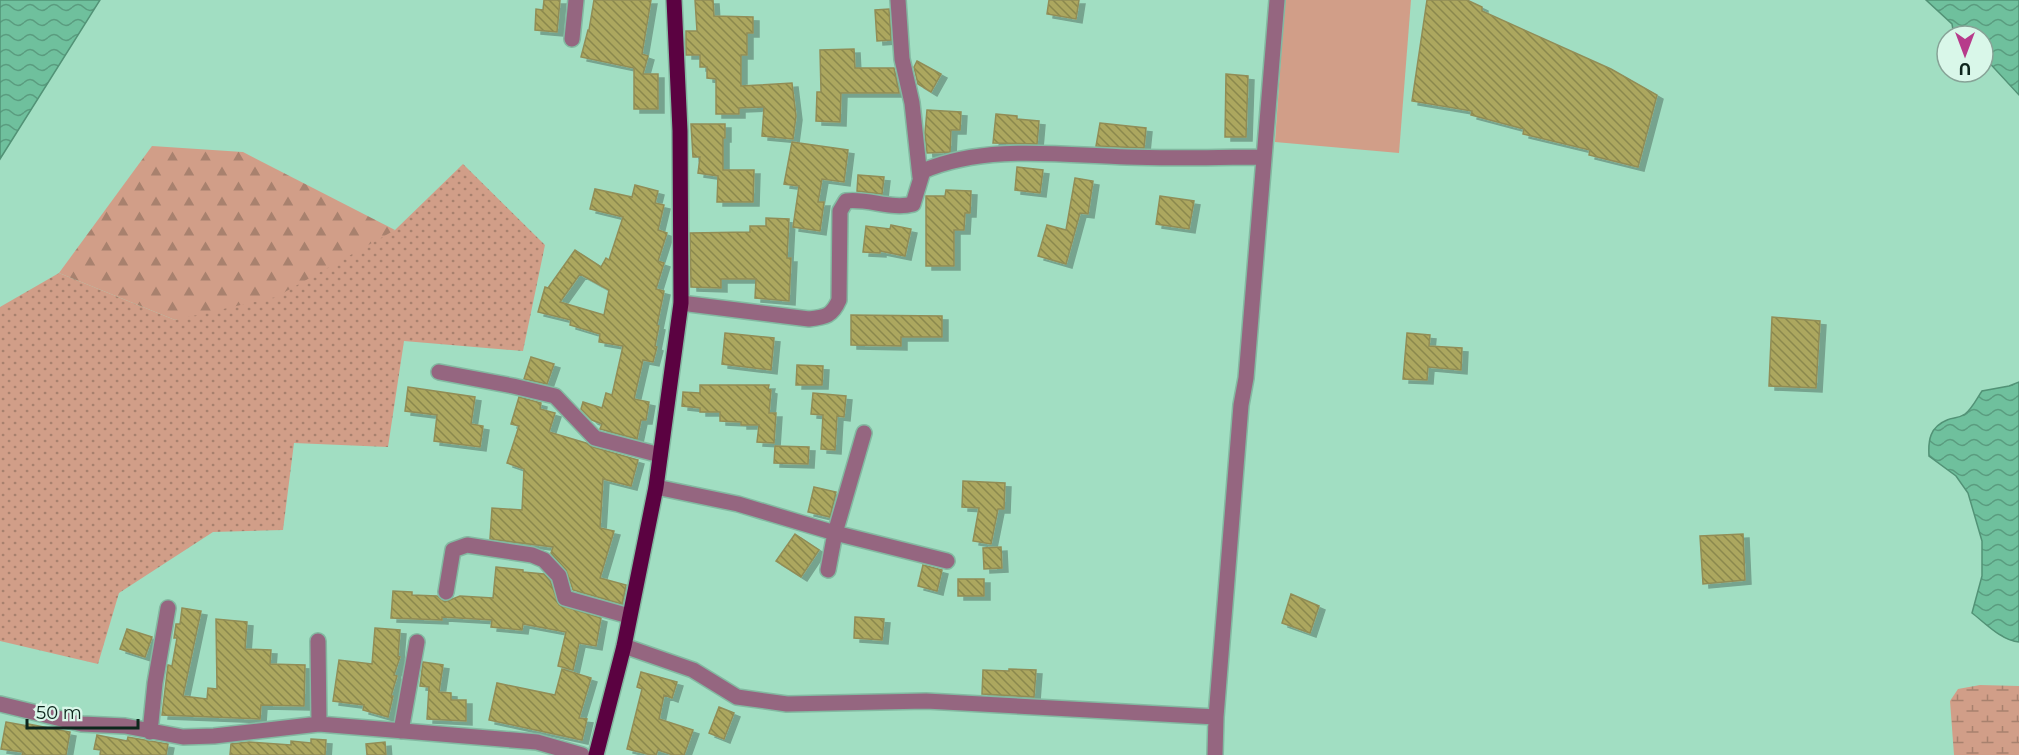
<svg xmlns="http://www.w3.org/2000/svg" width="2019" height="755" font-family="Montserrat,sans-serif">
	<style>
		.grass { fill: url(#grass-dots) }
		.forest { fill: url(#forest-firs) }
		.wetland { fill: url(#wetland-marsh) }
		.pitch { fill: #d19e88 }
		.water { fill: url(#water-waves); stroke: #529276; stroke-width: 1.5 }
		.building { fill: url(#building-back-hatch); stroke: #918d57; stroke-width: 1.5; fill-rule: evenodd; filter: url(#shadow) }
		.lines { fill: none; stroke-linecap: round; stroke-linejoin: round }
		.minor-casing { stroke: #83b9a1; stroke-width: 18 }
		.major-casing { stroke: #83b9a1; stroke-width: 18 }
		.minor { stroke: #956680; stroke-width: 15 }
		.major { stroke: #5b0241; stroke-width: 15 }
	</style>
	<defs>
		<pattern id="grass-dots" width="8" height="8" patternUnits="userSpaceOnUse" patternTransform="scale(1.5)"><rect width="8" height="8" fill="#d19e88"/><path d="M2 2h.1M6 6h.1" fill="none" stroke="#a8816e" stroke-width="1.8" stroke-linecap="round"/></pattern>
		<pattern id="forest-firs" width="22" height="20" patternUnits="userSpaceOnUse" patternTransform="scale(1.5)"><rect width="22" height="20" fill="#d19e88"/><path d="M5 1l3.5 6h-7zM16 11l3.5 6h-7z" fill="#a8816e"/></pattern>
		<pattern id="wetland-marsh" width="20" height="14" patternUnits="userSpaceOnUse" patternTransform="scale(1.5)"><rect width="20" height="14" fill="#d19e88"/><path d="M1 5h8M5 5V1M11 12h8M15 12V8" fill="none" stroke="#a8816e"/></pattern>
		<pattern id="water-waves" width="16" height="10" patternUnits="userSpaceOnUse" patternTransform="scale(1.5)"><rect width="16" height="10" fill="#6fc09d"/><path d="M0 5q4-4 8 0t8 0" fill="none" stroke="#5a9c7f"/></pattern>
		<pattern id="building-back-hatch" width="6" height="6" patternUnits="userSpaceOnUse" patternTransform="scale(1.5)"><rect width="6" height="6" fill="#aca75e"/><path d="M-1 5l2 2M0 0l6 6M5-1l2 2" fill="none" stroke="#8a884d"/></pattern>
		<filter id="shadow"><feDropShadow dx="6" dy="4" stdDeviation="0" flood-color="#0004"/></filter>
	</defs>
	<rect width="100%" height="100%" fill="#a1dec2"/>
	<!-- grass -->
	<path class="grass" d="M463,164L545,245L523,351L404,341L388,447L294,443L283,530L213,532L119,593L98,664L0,641V307L59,273L175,320L395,230Z"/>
	<!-- forest -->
	<path class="forest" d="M152,146L243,152L395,230L276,297L175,320L59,273Z"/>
	<!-- wetland -->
	<path class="wetland" d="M1980,685L2019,686V755H1954L1950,701L1958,689Z"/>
	<!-- pitch -->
	<path class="pitch" d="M1285,0H1411L1399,153L1275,142Z"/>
	<!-- water -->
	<path class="water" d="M0,0H100L0,159Z
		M1926,0H2019V95L1983,56V36H1954L1952,24Z
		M2019,382V642C2002,641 1985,623 1972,613L1982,576V541L1968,493L1956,476L1929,456C1928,440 1930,427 1947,420C1953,417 1958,419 1965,414C1972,409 1977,398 1982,391L2009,386Z"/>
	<!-- building -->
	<path class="building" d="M544,0H560L557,32L535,30L536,9L543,10Z
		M594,0H651L642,54L648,56L643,74H658V109H634V68L581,57L588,30H589Z
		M695,0H713L714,16L753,17V33H747V55H741V86L792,83L796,116L793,139L762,136L764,107L739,108V114H716V79L707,78V67H700V55H686V31H697Z
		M1049,0H1079L1076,19L1047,14Z
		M1427,0H1467L1482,7V11L1611,69L1657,95L1638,167L1589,155L1590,150L1523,134L1524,129L1471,115L1472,111L1412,101Z
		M889,9L891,40L877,41L875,10Z
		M854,49L855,68H894L899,93H841L840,122L816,121L817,92H821L820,50Z
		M917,61L941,74L931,92L918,84L914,67Z
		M1226,74L1248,76L1246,137H1225Z
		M927,110L961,112L960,130H951L950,152L927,153L925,133Z
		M996,114L1017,116V119L1039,121L1037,144L993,143Z
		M1100,123L1146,128L1144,148L1096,146Z
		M691,124H725V138H723V170H754L753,202H717L718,176L698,173L700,157H693Z
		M792,142L848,150L844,182L822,179L818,202H824L820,231L793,227L799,186L784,184Z
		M1017,167L1043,170L1040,193L1015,190Z
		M858,175L884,177L882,194L857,191Z
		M1075,178L1093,181L1088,214L1080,213L1066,264L1038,256L1047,225L1066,230Z
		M635,185L658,191L655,203L664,205L658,230L667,233L658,261L664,263L656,289L664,291L657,325L659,326L655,346L657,347L653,362L643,360L634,399L649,402L646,420H641L637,439L600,429L602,424L592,420L581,409L583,402L602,408L606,393L612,395L623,346L599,342L600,334L570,325L571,320L538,312L545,287L548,288L575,250L601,267L606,258L609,260L623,217L590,209L595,189L632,197ZM580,274L609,290L604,315L560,302Z
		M946,190L971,191L970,213H965L964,230H954V266H926V196H945Z
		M1160,196L1194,201L1189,229L1156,224Z
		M766,218L789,219L787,258H791L789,301L755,298L756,279H721V288L691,287L690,233L750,232V226H766Z
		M891,225L911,229L905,256L880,251V253L863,252L866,226L890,229Z
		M851,315L942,316V337H901V346L851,345Z
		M1772,317L1820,321L1816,388L1769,386Z
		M725,333L774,338L771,370L722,364Z
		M1407,333L1430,335L1429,346L1462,348L1461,370L1428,367L1427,380L1403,379Z
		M531,357L554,364L547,384L524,379Z
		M797,365L823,366L822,385H796Z
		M700,385H769L768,389L771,390L769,413H776L774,443L757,442L759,425H741V422L720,421V412H700V408L682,406L683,392L700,393Z
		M408,387L475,397L471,424L483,426L480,447L434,441L437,415L405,411Z
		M813,393L846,396L844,417L837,416L835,450L821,449L823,415L811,414Z
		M519,397L541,403L540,409L555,413L549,432L586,443L593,447L638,460L631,486L603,479L600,528L614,531L600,578L626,585L622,604L573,590L566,570L551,553L553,547L490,539L492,508L522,510L524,469L507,463L519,426L511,424Z
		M775,446L809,447L808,464L774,463Z
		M963,481L1005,483L1004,509H998L991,544L973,541L979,508L962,507Z
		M814,487L836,492L830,517L808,512Z
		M795,534L819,550L801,577L776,561Z
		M1743,534L1745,580L1703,584L1700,536Z
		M1001,547L1002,568L984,569L983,548Z
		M923,565L942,570L937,591L918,586Z
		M496,567L523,570V572L544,574L550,581L559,605L601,618L596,646L579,643L573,670L558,666L566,632L523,624L522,630L491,627L492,620L442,617V620L391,618L393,591L412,592V595L437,596L445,602L460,596L493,598Z
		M958,579H984V596H958Z
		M1291,594L1319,606L1310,633L1282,623Z
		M182,608L201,611L183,696L207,699L208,688L217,689L216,619L247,622L245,649L271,650L270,664L305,665L304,706L261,705L260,719L162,715L168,665L172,666L177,638H174L176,624H180Z
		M855,617L884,619L882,640L854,638Z
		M375,628L400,630L398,656L400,657L394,675L397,676L391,696H393L388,717L363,710L364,705L333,701L339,660L372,664Z
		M127,629L152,637L145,657L120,649Z
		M423,662L443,665L439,692L451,693V700H466V721L427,719L429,687L420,686Z
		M562,669L591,678L579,718L587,719L582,740L489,720L497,683L555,695Z
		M1009,669L1036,670L1034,697L982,694L983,670L1009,671Z
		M641,672L677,682L672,698L664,695L659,719L693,730L684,755H673L658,750L656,755H651L627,749L642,689L637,687Z
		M719,707L734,713L724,739L709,733Z
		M6,722L28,726V724L70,732L66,755H22L23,752L1,749Z
		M97,735L127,741L128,737L168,744L166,755H100L101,750L94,749Z
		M311,739L326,740L325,755H230L231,744L249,742L291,745V741L311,743Z
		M385,742L386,755H367L366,744Z"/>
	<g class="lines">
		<defs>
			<path id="minor" d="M898,0L902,59L912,103L920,177
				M572,39L576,0
				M681,303L809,319C826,317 832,316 839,300L840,211L846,201C868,198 892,210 913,204L923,171C985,144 1061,155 1127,157C1173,159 1219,157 1264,157
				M439,372L513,386L555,396L595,438L660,455
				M656,487L738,504L835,533L947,561
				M828,570L835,533L864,433
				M446,592L453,550L467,545L532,555L544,560L559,576L565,598L629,616
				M318,641L319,724
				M624,646L693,670L737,697L787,704L926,701L1216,717
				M0,704L82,724L125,726L183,737L214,736L319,724L537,742L582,755
				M401,731L417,642
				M150,732L155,683L168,608
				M1215,755L1216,717L1241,405L1246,378L1277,0"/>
			<path id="major" d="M596,755L624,646L656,487L681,303L680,131L674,0"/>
		</defs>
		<!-- minor casing -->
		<use href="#minor" class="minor-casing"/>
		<!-- major casing -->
		<use href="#major" class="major-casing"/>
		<!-- minor -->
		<use href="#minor" class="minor"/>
		<!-- major -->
		<use href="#major" class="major"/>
	</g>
	<!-- north arrow -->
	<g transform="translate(1965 54) rotate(180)"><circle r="28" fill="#d9f7e9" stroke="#87a397" stroke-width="1.5"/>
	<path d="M0-4.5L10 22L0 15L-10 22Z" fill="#b73b8b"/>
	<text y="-9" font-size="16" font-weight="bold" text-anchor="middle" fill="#0d261c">U</text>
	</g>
	<!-- scale -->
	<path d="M27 719v9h111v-9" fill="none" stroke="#0d261c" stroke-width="3"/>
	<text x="36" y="719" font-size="18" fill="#0d261c" stroke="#d9f7e9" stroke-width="4.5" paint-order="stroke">50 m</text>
</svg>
